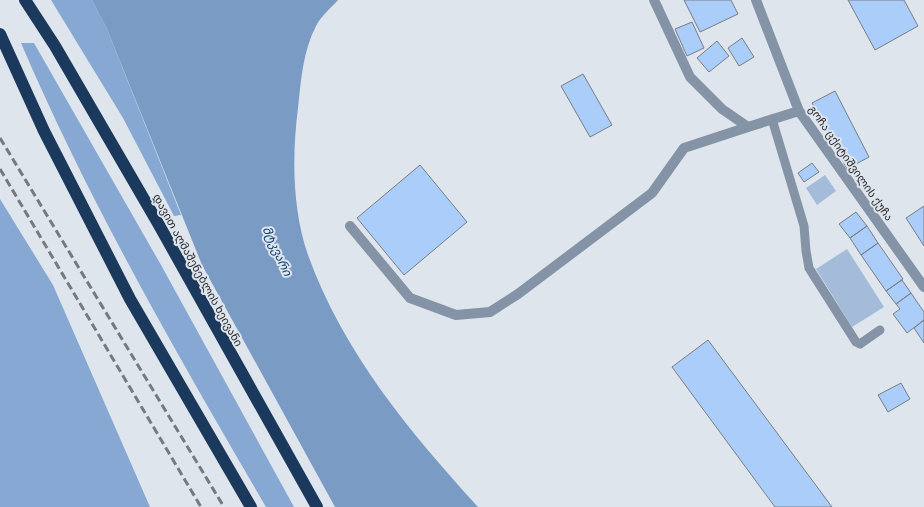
<svg xmlns="http://www.w3.org/2000/svg" width="924" height="507" font-family="'Public Sans','Noto Sans Georgian',sans-serif">
	<style>
		.green { fill: #a4bcda }
		.forest { fill: #86a8d2 }
		.water { fill: #799bc4 }
		.building { fill: #aacdf9; stroke: #787e85 }
		.lines { fill: none; stroke-linecap: round; stroke-linejoin: round }
		.lane { stroke: #8493a6; stroke-width: 9 }
		.street { stroke: #8493a6; stroke-width: 10 }
		.highway { stroke: #1b395c; stroke-width: 12 }
		.rail { stroke: #767a7f; stroke-width: 3; stroke-dasharray: 8 4; stroke-linecap: butt }
		.labels { text-anchor: middle; dominant-baseline: central; stroke-width: 4; stroke-linejoin: round; paint-order: stroke }
		.street-label { font-size: 11px; fill: #27292c; stroke: #dfe5ed }
		.water-label { font-size: 12px; font-style: italic; fill: #0c3d70; stroke: #dfe5ed }
	</style>
	<rect width="100%" height="100%" fill="#dfe5ed"/>
	<!-- green -->
	<path class="green" d="M825,175L836,191L817,205L806,188Z
		M847,249L884,307L852,327L816,269Z"/>
	<!-- forest -->
	<path class="forest" d="M51,0H92L107,29L181,215L174,216L123,118Z
		M21,43H34L161,265L294,507H266C178,356 90,204 21,43Z
		M0,199L53,285L150,507H0Z"/>
	<!-- water -->
	<path class="water" d="M92,0H338C331,8 321,16 316,26C303,51 301,80 298,108C292,155 292,209 308,255C343,352 409,431 478,507H335L202,265L107,29Z"/>
	<!-- building -->
	<path class="building" d="M684,0H731L738,14L700,32Z
		M848,0H904L918,26L875,50Z
		M692,22L704,48L687,56L675,29Z
		M742,38L754,57L739,66L728,48Z
		M717,41L729,56L709,72L697,58Z
		M583,74L612,125L590,137L561,86Z
		M835,91L869,157L847,169L812,103Z
		M812,163L819,172L804,182L798,173Z
		M420,165L467,222L404,275L357,218Z
		M924,206V246L906,218Z
		M856,212L867,226L850,238L839,224Z
		M867,226L878,243L861,255L850,238Z
		M878,243L903,279L886,291L861,255Z
		M902,280L911,293L896,304L886,291Z
		M911,293L924,312V320L907,333L893,314L900,309L896,304Z
		M924,320V343L914,328Z
		M708,340L832,507H775L672,367Z
		M901,383L910,399L888,412L878,395Z"/>
	<g class="lines">
		<!-- lane -->
		<path class="lane" d="M772,119L804,226L806,251L809,268L856,342L860,344L880,330"/>
		<!-- street -->
		<path class="street" d="M654,0L690,77L722,109L748,127L799,111
			M756,0L799,111L924,287
			M350,226L410,298L456,315L490,312L518,294L652,193L684,148L748,127"/>
		<!-- highway -->
		<path class="highway" d="M25,0L55,46L159,225L317,507
			M0,34L44,131L130,299L251,507"/>
		<!-- rail -->
		<path class="rail" d="M0,138L224,507
			M0,169L201,507"/>
	</g>
	<g class="labels">
		<!-- street labels -->
		<g class="street-label">
			<text transform="translate(851 163) rotate(55)">გოჩა ცქიტიშვილის ქუჩა</text>
			<text transform="translate(198 270) rotate(61)">დავით აღმაშენებლის ხეივანი</text>
		</g>
		<!-- water labels -->
		<g class="water-label">
			<text transform="translate(277 251) rotate(65)">მტკვარი</text>
		</g>
	</g>
</svg>
